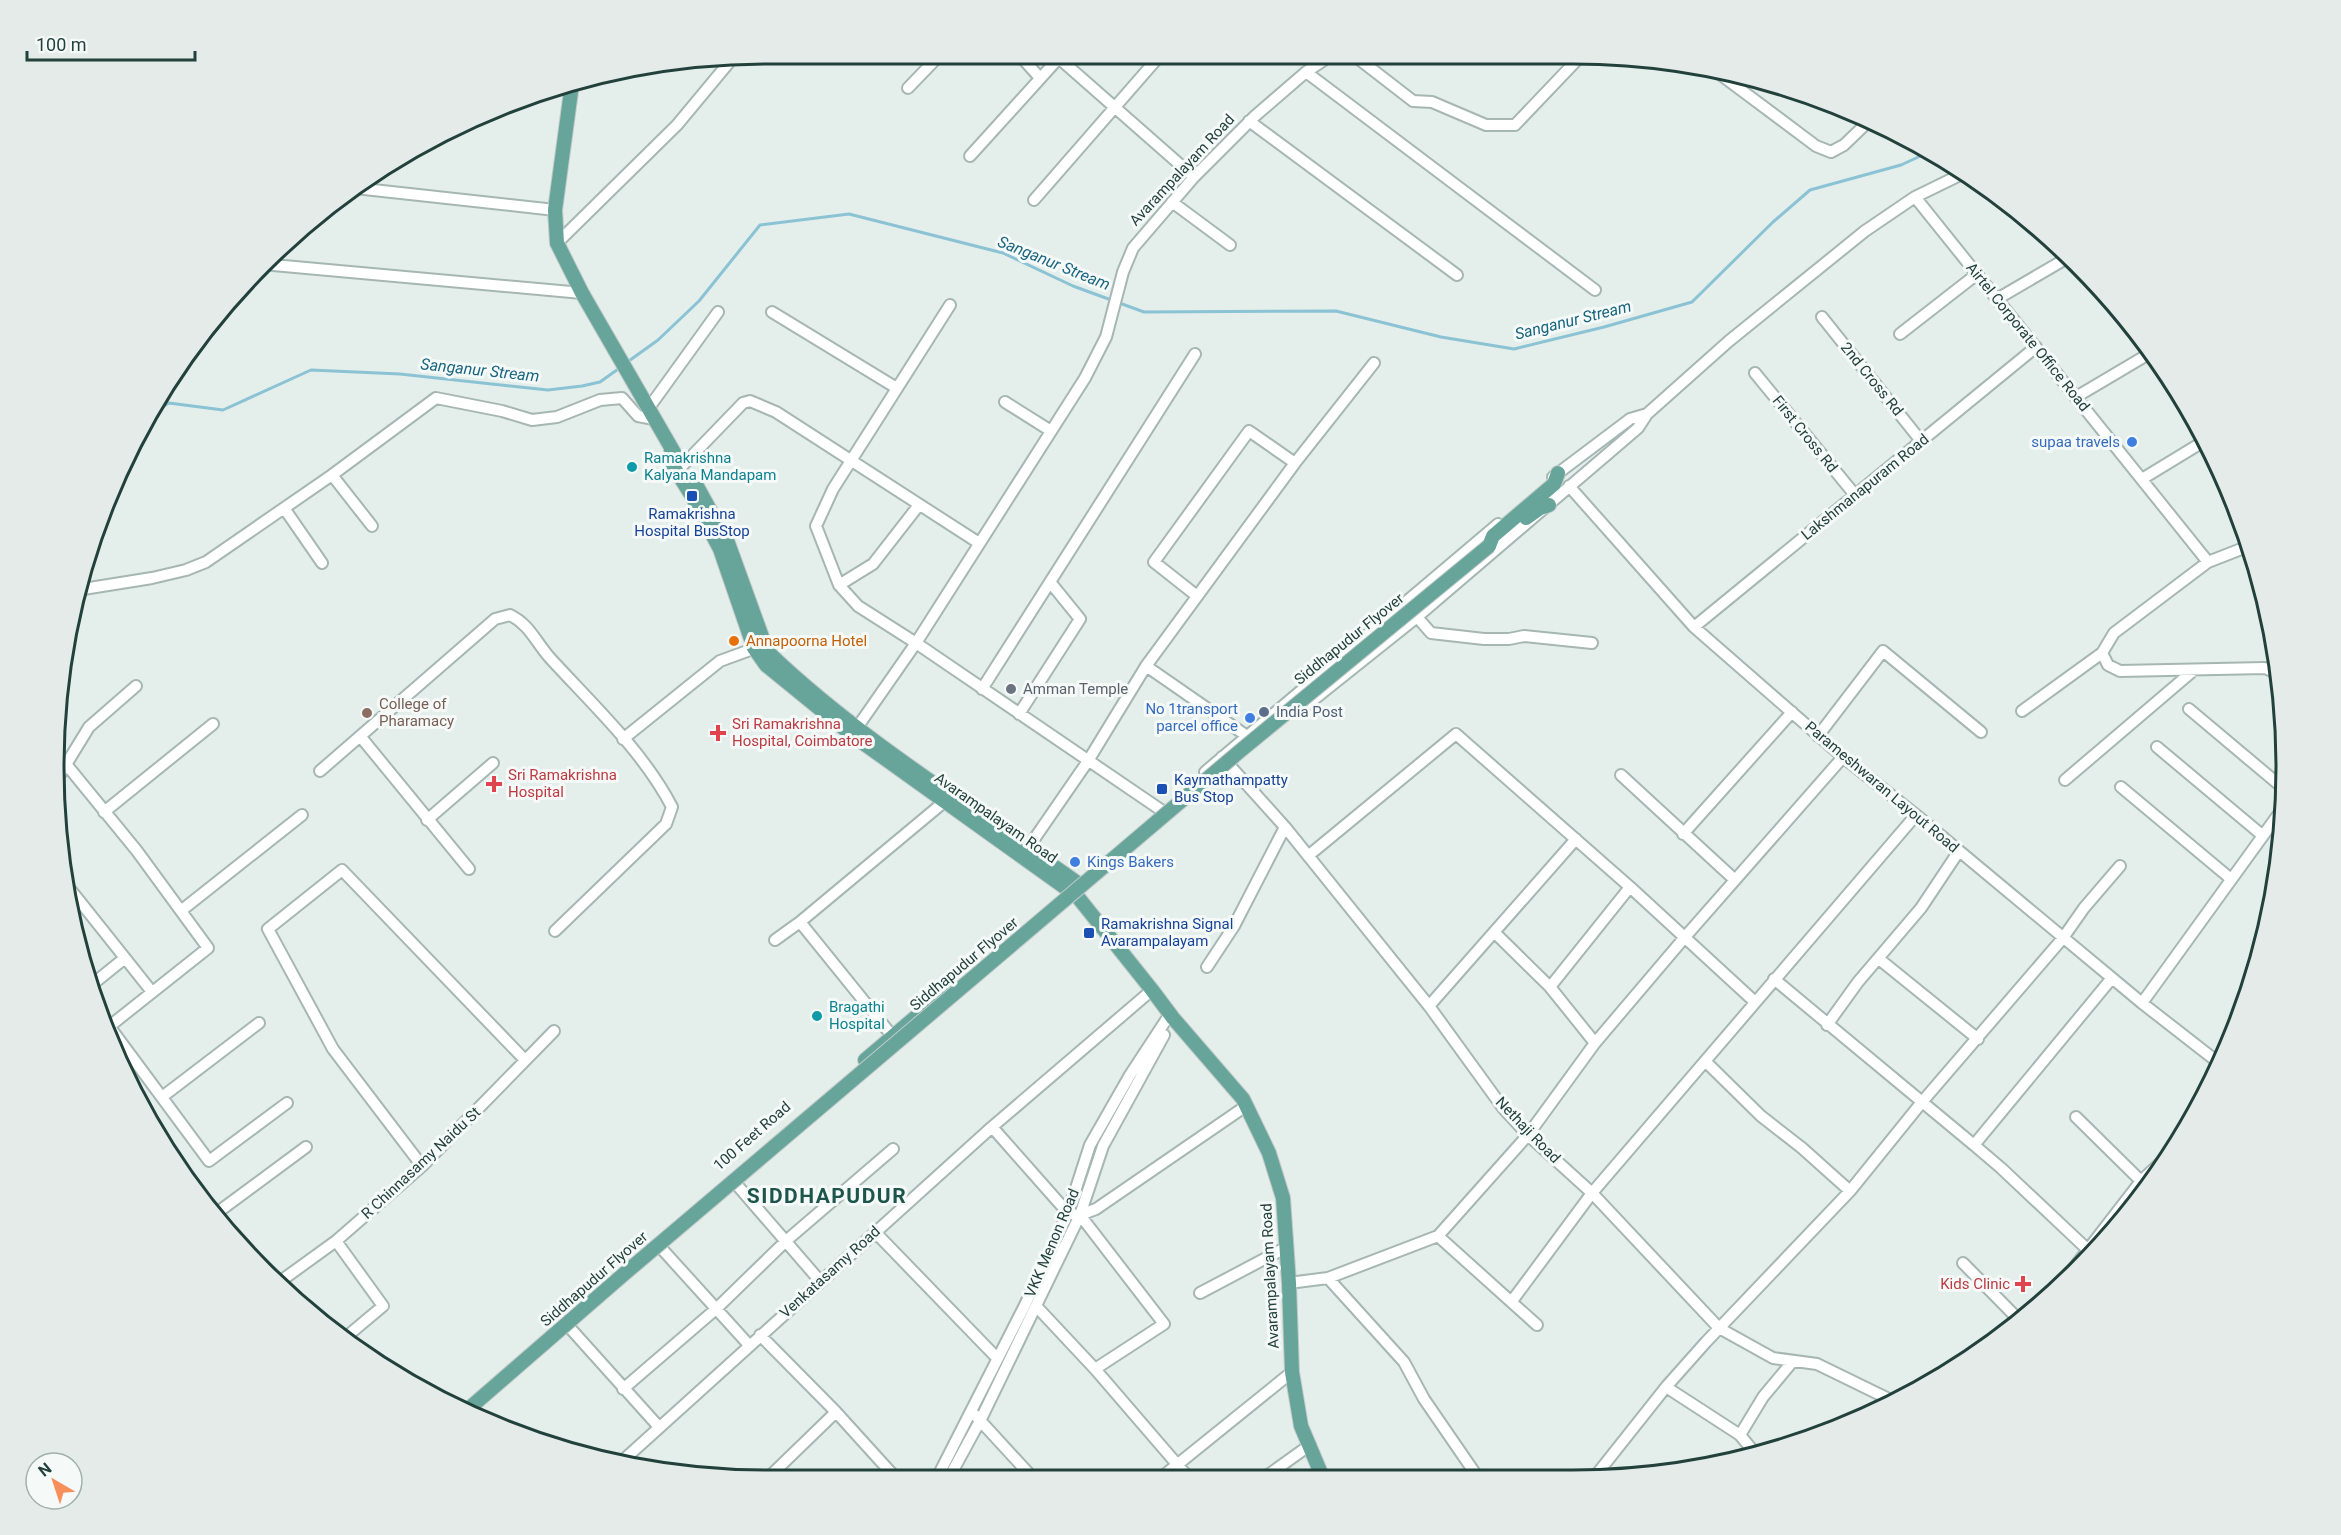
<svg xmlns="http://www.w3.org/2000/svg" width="2341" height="1535" font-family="Roboto,sans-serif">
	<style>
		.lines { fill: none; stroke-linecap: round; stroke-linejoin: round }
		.stream { stroke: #8bc3d4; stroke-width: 3 }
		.minor-casing { stroke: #a6b7b3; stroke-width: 14 }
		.major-casing { stroke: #c1cac8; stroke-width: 16 }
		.minor { stroke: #fff; stroke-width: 10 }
		.major { stroke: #67a59b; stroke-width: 14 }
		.major-bridge-casing { stroke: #c1cac8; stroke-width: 16; stroke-linecap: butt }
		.major-bridge { stroke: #67a59b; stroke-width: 14 }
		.shop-dot { fill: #3f7fe0; stroke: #f5faf8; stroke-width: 2 }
		.culture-dot { fill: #0f9aa8; stroke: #f5faf8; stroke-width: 2 }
		.transit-dot { fill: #1a4fb4; stroke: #f5faf8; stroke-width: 2 }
		.food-dot { fill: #e8710a; stroke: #f5faf8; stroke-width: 2 }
		.worship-dot { fill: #6b7280; stroke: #f5faf8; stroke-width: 2 }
		.service-dot { fill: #5c6f8a; stroke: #f5faf8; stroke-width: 2 }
		.education-dot { fill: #8d6e63; stroke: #f5faf8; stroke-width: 2 }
		.health-dot { fill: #e0444e; stroke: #f5faf8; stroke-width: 2 }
		.labels { text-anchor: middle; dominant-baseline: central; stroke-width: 6; stroke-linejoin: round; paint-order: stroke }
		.street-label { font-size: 15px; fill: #23413b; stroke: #f5faf8 }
		.shop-label { font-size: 15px; fill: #366cbe; stroke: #f5faf8; text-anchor: end }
		.culture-label { font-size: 15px; fill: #0d838f; stroke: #f5faf8; text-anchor: start }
		.transit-label { font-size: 15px; fill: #164399; stroke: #f5faf8; text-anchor: start }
		.food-label { font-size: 15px; fill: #c56008; stroke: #f5faf8; text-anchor: start }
		.worship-label { font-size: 15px; fill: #5b616d; stroke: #f5faf8; text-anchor: start }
		.education-label { font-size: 15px; fill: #785e54; stroke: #f5faf8; text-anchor: start }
		.service-label { font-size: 15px; fill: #4e5e75; stroke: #f5faf8; text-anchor: start }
		.health-label { font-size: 15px; fill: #be3a42; stroke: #f5faf8; text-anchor: start }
		.water-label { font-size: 16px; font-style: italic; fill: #1a6580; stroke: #f5faf8 }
		.district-label { font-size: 21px; font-weight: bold; letter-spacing: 1.5px; fill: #1d544c; stroke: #f5faf8 }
		.rim { fill: none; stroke: #23413b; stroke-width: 3 }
	</style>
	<rect width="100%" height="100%" fill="#e4eeeb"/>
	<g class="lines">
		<!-- stream -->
		<path class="stream" d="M626,363L658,340L699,301L760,225L849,214L1003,253L1073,286L1144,312L1336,311L1441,337L1514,349L1604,327L1692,302L1773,222L1810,190L1901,165L1927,153
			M157,410L169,403L223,410L311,370L400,374L548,390L582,386L600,382L621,367"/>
		<defs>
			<path id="minor" d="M1024,60L1040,78
				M1061,60L1194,177
				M1360,60L1413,101L1432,102L1486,125H1515L1577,60
				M1306,72L1595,290
				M1717,72L1816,146L1831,152L1844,145L1870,120
				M908,88L935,60
				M1249,121L1457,275
				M970,156L1057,60
				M355,188L555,210
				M1915,197L2208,562
				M1034,200L1156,60
				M1172,202L1230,245
				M557,243L677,125L731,60
				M262,264L582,293
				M1997,299L2069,257
				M950,305L833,489L816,526L839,585L858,606L916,643L1161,810
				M772,312L895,387
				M1822,317L1921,441
				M1900,334L1977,274
				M1755,373L1855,495
				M2076,397L2152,352
				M1005,402L1051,431
				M648,409L718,312
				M683,465L743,403L750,401L776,412L979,543
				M332,475L372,526
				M1553,477L1630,419L1647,414
				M2142,479L2206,440
				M1569,486L1694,627L1843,757L1916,815L2142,1003L2219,1063
				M284,508L322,563
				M2249,546L2208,562L2114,633L2102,653L2108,665L2120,671L2265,668L2278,674
				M839,585L873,564L919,505
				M77,590L152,578L186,570L206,562L332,475L436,398L502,411L532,420L557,417L600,400L622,398L638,416L654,419
				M1197,596L1154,562L1249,431L1295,463
				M1417,617L1431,633L1484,639H1509L1524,636L1592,643
				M1694,627L2036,347
				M1146,666L1247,736
				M982,689L1195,354
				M1308,704L1417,617L1638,428L1647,414L1729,341L1865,231L1915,197L1960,175
				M2189,709L2283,788
				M2022,711L2102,653
				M1019,714L1080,619L1050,582
				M854,732L916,643L1085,378L1106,337L1123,272L1133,248L1194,177L1255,116L1306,72L1324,60
				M360,736L469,869
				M1818,736L1883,651L1981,732
				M623,739L720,661L761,646
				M2157,747L2262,835
				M1222,757L1285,827L1429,1006L1503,1108L1528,1135L1592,1193L1719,1328L1773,1358L1817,1364L1897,1403
				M66,764L137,851L208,948L106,1029
				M320,771L495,619L510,615C530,625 535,641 550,658C592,704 643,751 672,807L666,824L555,931
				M1205,772L1498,524
				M1621,775L1735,880
				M59,776L89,727L136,686
				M2065,780L2194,670
				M2121,787L2231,879
				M104,812L213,724
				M427,820L493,763
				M1683,834L1792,712
				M1028,848L1088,761L1146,666L1295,463L1374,363
				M1308,856L1456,734L1630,887L1755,1002
				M66,884L125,958L94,983L88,981
				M182,910L302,815
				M800,922L893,1037
				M1494,932L1550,987L1595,1043
				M775,940L800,922L944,802
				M125,958L152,992
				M1879,959L1978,1039
				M1207,967L1234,926L1285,827
				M1774,979L1974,1145
				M1550,987L1630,887
				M2142,1003L2283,808
				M1429,1006L1576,839
				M1827,1025L1858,982L1921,908L1959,851
				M109,1026L209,1161L287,1103
				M1705,1061L1761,1116L1802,1148L1850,1191
				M162,1097L259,1023
				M2076,1117L2141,1181
				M992,1127L1068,1213L1073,1214
				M422,1166L333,1049L268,929L342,870L524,1059
				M737,1185L820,1281
				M214,1215L306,1147
				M875,1232L997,1358
				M1438,1236L1537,1325
				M336,1241L383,1306L346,1337
				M662,1249L749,1345
				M2087,1249L2001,1168L1974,1145L2112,978
				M1963,1263L2021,1322
				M1328,1278L1404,1362L1424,1399L1479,1479
				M2063,1282L2141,1181L2170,1154
				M278,1283L336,1241L422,1166L554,1031
				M1289,1283L1328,1278L1438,1236L1528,1135L1595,1043L1685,937L1843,757
				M1200,1293L1287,1247
				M1512,1301L1592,1193L1916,815
				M1036,1306L1095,1369L1164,1324L1080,1215L1096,1209L1246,1106
				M570,1328L659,1427
				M760,1335L836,1412L894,1476
				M1095,1369L1188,1477
				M1666,1387L1740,1435L1763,1397L1793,1361
				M623,1389L716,1309L787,1240L893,1149
				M975,1415L1032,1477
				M1740,1435L1758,1457
				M619,1464L992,1127L1152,990
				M771,1475L836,1412
				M938,1476L1025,1305L1068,1213L1090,1145L1130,1075L1170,1014
				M950,1476L981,1419L1080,1215L1103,1146L1164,1035
				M1162,1477L1292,1372
				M1264,1478L1310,1445
				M1593,1479L1666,1387L1706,1342L1850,1191L1922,1102L2063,938L2084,908L2120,866"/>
			<path id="major" d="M572,84L555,210L557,243L582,293L676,456
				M671,449L673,466L692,496L720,549L754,648L766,665L852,735L1077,896L1152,990L1173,1018L1243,1099L1269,1153L1283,1198L1289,1283L1292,1372L1301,1426L1323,1478
				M693,479L728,543L765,645L770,654C860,740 975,810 1076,882
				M1526,518L1540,508L1549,505
				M1489,546L1493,536L1554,484L1558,473
				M865,1060L949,989"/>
		</defs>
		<!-- minor casing -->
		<use href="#minor" class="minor-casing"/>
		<!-- major casing -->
		<use href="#major" class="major-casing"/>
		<!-- minor -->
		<use href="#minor" class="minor"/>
		<!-- major -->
		<use href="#major" class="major"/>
		<defs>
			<path id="major-bridge" d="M465,1412L624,1274L1240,751L1489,546"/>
		</defs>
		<!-- major-bridge casing -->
		<use href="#major-bridge" class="major-bridge-casing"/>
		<!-- major-bridge -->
		<use href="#major-bridge" class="major-bridge"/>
	</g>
	<!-- markers -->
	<g class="shop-dot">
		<circle cx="2132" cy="442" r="6"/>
		<circle cx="1250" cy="718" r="6"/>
		<circle cx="1075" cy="862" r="6"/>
	</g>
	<g class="culture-dot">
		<circle cx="632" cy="467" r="6"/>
		<circle cx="817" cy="1016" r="6"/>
	</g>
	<g class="transit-dot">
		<rect x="686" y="490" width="12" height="12" rx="3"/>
		<rect x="1156" y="783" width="12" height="12" rx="3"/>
		<rect x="1083" y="927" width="12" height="12" rx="3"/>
	</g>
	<circle class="food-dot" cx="734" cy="641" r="6"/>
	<circle class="worship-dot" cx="1011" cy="689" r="6"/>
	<circle class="service-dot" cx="1264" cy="712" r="6"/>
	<circle class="education-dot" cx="367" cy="713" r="6"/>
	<g class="health-dot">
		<path d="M715 724h6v6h6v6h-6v6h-6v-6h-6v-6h6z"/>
		<path d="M491 775h6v6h6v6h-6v6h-6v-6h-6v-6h6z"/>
		<path d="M2020 1275h6v6h6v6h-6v6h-6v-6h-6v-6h6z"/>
	</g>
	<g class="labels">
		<!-- street labels -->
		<g class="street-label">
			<text transform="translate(1182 170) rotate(-47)">Avarampalayam Road</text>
			<text transform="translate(2028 337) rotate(51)">Airtel Corporate Office Road</text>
			<text transform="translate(1872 379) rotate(51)">2nd Cross Rd</text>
			<text transform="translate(1805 434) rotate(51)">First Cross Rd</text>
			<text transform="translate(1865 487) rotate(-39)">Lakshmanapuram Road</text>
			<text transform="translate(1349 639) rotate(-39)">Siddhapudur Flyover</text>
			<text transform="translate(1882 787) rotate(40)">Parameshwaran Layout Road</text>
			<text transform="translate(996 818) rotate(35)">Avarampalayam Road</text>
			<text transform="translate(964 964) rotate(-40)">Siddhapudur Flyover</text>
			<text transform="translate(1528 1130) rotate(46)">Nethaji Road</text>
			<text transform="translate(752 1136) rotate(-41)">100 Feet Road</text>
			<text transform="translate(421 1163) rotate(-43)">R Chinnasamy Naidu St</text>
			<text transform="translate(1052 1243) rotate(-67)">VKK Menon Road</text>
			<text transform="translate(830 1272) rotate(-42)">Venkatasamy Road</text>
			<text transform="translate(1270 1276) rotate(-93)">Avarampalayam Road</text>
			<text transform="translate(594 1279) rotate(-41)">Siddhapudur Flyover</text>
		</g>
		<!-- shop labels -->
		<g class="shop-label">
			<text x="2120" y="442">supaa travels</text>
			<text x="1238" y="709">No 1transport<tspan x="1238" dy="17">parcel office</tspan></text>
			<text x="1087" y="862" text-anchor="start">Kings Bakers</text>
		</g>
		<!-- culture labels -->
		<g class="culture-label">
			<text x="644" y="458">Ramakrishna<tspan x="644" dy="17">Kalyana Mandapam</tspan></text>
			<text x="829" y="1007">Bragathi<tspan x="829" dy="17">Hospital</tspan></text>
		</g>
		<!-- transit labels -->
		<g class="transit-label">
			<text x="692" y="514" text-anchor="middle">Ramakrishna<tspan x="692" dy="17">Hospital BusStop</tspan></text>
			<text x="1174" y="780">Kaymathampatty<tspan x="1174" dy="17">Bus Stop</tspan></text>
			<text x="1101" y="924">Ramakrishna Signal<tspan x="1101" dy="17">Avarampalayam</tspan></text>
		</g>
		<!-- food labels -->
		<g class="food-label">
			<text x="746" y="641">Annapoorna Hotel</text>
		</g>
		<!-- worship labels -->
		<g class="worship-label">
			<text x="1023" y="689">Amman Temple</text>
		</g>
		<!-- education labels -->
		<g class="education-label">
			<text x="379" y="704">College of<tspan x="379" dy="17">Pharamacy</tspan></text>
		</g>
		<!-- service labels -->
		<g class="service-label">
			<text x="1276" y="712">India Post</text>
		</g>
		<!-- health labels -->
		<g class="health-label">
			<text x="732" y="724">Sri Ramakrishna<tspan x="732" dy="17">Hospital, Coimbatore</tspan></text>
			<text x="508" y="775">Sri Ramakrishna<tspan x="508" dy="17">Hospital</tspan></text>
			<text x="2010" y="1284" text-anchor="end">Kids Clinic</text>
		</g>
		<!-- water labels -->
		<g class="water-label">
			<text transform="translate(1054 263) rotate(22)">Sanganur Stream</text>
			<text transform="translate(1573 320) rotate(-14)">Sanganur Stream</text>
			<text transform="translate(480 370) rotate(6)">Sanganur Stream</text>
		</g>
		<!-- district labels -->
		<g class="district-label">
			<text x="827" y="1196">SIDDHAPUDUR</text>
		</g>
	</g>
	<!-- crop -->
	<path d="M0 0H2341V1535H0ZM767 64H1573A703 703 0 0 1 2276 767V767A703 703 0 0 1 1573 1470H767A703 703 0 0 1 64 767V767A703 703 0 0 1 767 64Z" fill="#e4ebe9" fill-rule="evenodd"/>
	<path class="rim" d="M767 64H1573A703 703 0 0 1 2276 767V767A703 703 0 0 1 1573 1470H767A703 703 0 0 1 64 767V767A703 703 0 0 1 767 64Z"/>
	<!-- north arrow -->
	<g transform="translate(54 1481) rotate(321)"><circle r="28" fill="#f5faf8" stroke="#a1b0ac" stroke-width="1.5"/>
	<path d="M0-4.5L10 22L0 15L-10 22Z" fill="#f68f5a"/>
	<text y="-9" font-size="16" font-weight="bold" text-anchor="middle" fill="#23413b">N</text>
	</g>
	<!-- scale -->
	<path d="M27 51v9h168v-9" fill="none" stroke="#23413b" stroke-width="3"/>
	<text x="36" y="51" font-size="18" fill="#23413b" stroke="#f5faf8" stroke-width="4.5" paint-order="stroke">100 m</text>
</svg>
